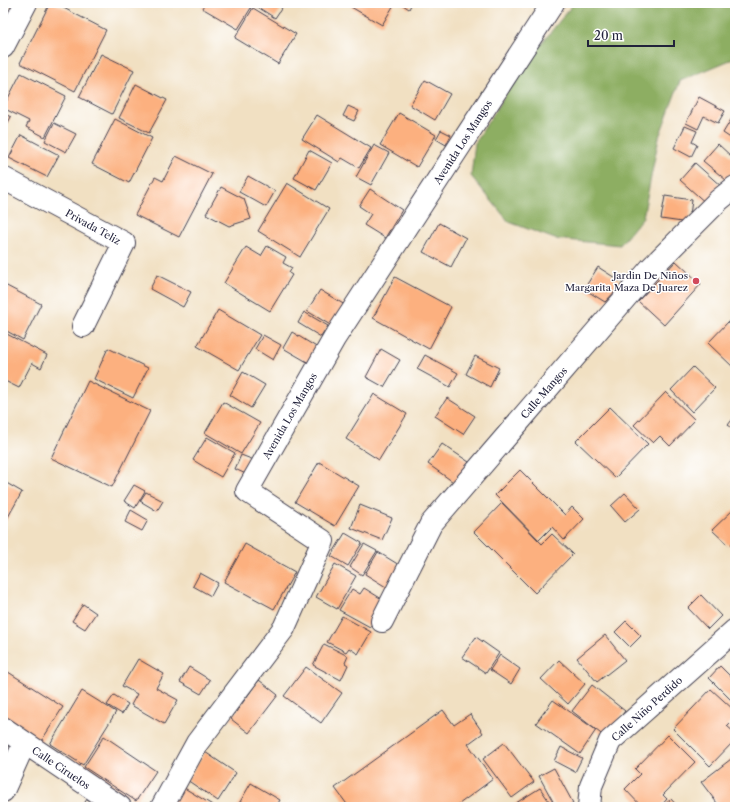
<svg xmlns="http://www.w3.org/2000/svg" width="738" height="810" font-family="'Libre Caslon Text',serif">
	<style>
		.forest { fill: #8dae62; stroke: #58684e }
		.building { fill: #fcb07f }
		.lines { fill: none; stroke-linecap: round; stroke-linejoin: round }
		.street-casing { stroke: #413e4f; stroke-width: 24 }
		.street { stroke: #fff; stroke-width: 22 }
		.poi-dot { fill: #d1495b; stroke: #fff; stroke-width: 1.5 }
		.labels { text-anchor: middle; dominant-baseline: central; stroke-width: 3; stroke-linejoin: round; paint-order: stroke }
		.street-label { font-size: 10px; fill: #22223b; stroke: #fff }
		.poi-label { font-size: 10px; fill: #22223b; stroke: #fff; text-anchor: end }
	</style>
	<rect width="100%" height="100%" fill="#fff"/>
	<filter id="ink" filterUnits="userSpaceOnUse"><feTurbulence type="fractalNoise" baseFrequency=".025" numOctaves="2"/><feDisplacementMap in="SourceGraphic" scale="8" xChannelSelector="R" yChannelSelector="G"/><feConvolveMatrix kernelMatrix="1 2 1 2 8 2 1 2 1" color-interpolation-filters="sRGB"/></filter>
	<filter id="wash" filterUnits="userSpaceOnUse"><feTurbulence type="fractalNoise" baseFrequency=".012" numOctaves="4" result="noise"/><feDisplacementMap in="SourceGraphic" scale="16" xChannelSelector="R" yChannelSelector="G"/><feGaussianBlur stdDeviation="0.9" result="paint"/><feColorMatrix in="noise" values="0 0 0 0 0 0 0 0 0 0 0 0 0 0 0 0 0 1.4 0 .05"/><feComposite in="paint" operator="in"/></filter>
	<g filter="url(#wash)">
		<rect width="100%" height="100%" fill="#f1e0c2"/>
		<!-- forest -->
		<path class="forest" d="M574,3H735V58L680,81L659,137L643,217L620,245L555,239L509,222L471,176L475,143L521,69Z"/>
		<g id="blocks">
			<!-- building -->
			<path class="building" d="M50,3H54L106,30L75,91L20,63Z
				M205,3H254L238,29L202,8Z
				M258,3H285L275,18L256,6Z
				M302,3H312L309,8Z
				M353,3H395L382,25L351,7Z
				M400,3H412L409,9Z
				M253,8L296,34L278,64L235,38Z
				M101,54L134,70L112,114L79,97Z
				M21,73L66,96L45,137L26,127L29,121L3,108Z
				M425,80L450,94L435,120L410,105Z
				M136,84L167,100L149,133L119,118Z
				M699,97L725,111L718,123L704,116L698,129L686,123Z
				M348,106L359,111L354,121L343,116Z
				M3,113L11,117L3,132Z
				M399,113L436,135L417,167L380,145Z
				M317,115L371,148L359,168L342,158L339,162L302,139Z
				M732,118L735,120V141L723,133Z
				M115,119L152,138L129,183L92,164Z
				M54,123L76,134L66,152L45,141Z
				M685,126L697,131L692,142L697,145L691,157L674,148Z
				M441,130L451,135L446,145L436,139Z
				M21,135L59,155L47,177L9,158Z
				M718,144L732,157L735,155V175L726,180L703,161Z
				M374,145L389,153L371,185L356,177Z
				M309,150L332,163L316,190L294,178Z
				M176,156L212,174L179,237L135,215L155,177L163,181Z
				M695,163L722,187L707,204L680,180Z
				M248,176L275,191L266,207L239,192Z
				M287,183L329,209L300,257L258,231Z
				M221,187L244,199L251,219L229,226L206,214Z
				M370,189L402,210L385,238L364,225L371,214L359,206Z
				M665,196L692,200L689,223L661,219Z
				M439,223L466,238L451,267L423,252Z
				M267,246L286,257L283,263L292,268L289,273L292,275L270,311L224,283L246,247L261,256Z
				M676,261L701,284L664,325L638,301Z
				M598,267L623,283L605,302L584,289Z
				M157,275L191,292L183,307L150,289Z
				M395,277L451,307L429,349L373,318Z
				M3,284L41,304L23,340L3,329Z
				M320,290L345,305L332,326L307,311Z
				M218,310L260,335L239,370L197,346Z
				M304,312L328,326L321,337L298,323Z
				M729,321L735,326V369L708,343Z
				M3,332L47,355L41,368L32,363L19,388L3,380Z
				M292,332L318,348L309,363L283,348Z
				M263,335L281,345L273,360L255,349Z
				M108,348L148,368L133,398L94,379Z
				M381,349L400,360L384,387L366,377Z
				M425,355L458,373L450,387L417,369Z
				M475,356L499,368L490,387L466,374Z
				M693,367L715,388L692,412L671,390Z
				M243,372L265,385L251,408L230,395Z
				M88,381L150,411L112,487L51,458Z
				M666,392L695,420L670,446L660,436L653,443L634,425Z
				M374,394L407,414L379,460L346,439Z
				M447,398L475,416L463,434L435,416Z
				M223,402L260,423L241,454L205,433Z
				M610,407L648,444L615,478L576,441Z
				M735,416V430L728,425Z
				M207,437L235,453L221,477L193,460Z
				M442,444L469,462L456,484L428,464Z
				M241,455L254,460L248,475L235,469Z
				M319,462L359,486L335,526L295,502Z
				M520,470L565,515L572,507L584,519L564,540L552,527L539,540L495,495Z
				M3,481L22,492L3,526Z
				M134,485L145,491L135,508L124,501Z
				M146,492L163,501L157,511L140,501Z
				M625,493L640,509L625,522L611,506Z
				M502,503L542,544L552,534L573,554L535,593L474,532Z
				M360,505L392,518L382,540L351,528Z
				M734,509L735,540L729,546L712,530Z
				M131,510L148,520L142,531L125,522Z
				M345,533L362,543L348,566L331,556Z
				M245,544L295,572L274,609L224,582Z
				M364,544L377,551L362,575L350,567Z
				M378,552L404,568L391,590L365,574Z
				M335,564L356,576L337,609L316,597Z
				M200,573L218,583L211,596L193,586Z
				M364,588L385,601L370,627L339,610L352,589L360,594Z
				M701,595L721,616L708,629L688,608Z
				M83,604L96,613L85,629L72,621Z
				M342,616L371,632L358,654L349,648L346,652L327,642Z
				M626,621L641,636L630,647L615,632Z
				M605,635L625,660L597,682L577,658Z
				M476,637L499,653L486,673L462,657Z
				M324,644L348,656L345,663L348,665L341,680L313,665Z
				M500,655L520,669L511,684L490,670Z
				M138,659L164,674L156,688L178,700L164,724L131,705L137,694L122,686Z
				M559,660L585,684L568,704L541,679Z
				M720,666L735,681V704L709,678Z
				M189,667L210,680L201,694L180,682Z
				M306,667L342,693L321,723L284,696Z
				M5,670L63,707L40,743L3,720V673Z
				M259,680L278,695L249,733L231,719Z
				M592,685L625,711L605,737L572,711Z
				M711,689L735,711V718L727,726L735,733V740L710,766L673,729Z
				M82,691L116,712L83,765L50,744Z
				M114,695L128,704L122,714L107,705Z
				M553,700L596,730L580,754L536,723Z
				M443,710L454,725L470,714L483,733L468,744L493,779L455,807H349L335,788Z
				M668,735L695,762L663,795L667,799L660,807H642L625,789L640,774L635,769Z
				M104,736L156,771L136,801L84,767Z
				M504,743L534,782L512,798L483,759Z
				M561,747L582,758L575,772L554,761Z
				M205,752L236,773L218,801L187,780Z
				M735,756V807H720L701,782Z
				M554,768L573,803L565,807H556L539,776Z
				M251,783L280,800L276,807H237Z
				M181,786L214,806L213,807H169Z
				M540,788L553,807H510L516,803Z
				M87,799L101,807H82Z
				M671,799L678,807H662Z"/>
		</g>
	</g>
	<g filter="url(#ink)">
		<use href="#blocks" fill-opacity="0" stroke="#413e4f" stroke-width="1"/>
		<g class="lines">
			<defs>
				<path id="street" d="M3,47L26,3
					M3,178L124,243L83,326
					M382,621L431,524L651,268L719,200L735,187
					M3,728L120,807
					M3,791L24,744
					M162,807L197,743L284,628L323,541L247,491L334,339L553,3
					M589,807L591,786L610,741L735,630"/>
			</defs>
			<!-- street casing -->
			<use href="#street" class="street-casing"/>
			<!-- street -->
			<use href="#street" class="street"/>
		</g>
	</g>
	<!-- markers -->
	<circle class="poi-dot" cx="696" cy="281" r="4"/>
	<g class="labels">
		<!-- street labels -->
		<g class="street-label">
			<text transform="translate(463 142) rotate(-57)">Avenida Los Mangos</text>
			<text transform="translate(93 227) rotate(29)">Privada Teliz</text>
			<text transform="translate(544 393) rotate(-49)">Calle Mangos</text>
			<text transform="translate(290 416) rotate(-60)">Avenida Los Mangos</text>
			<text transform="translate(647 709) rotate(-42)">Calle Niño Perdido</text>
			<text transform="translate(61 768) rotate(34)">Calle Ciruelos</text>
		</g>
		<!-- poi labels -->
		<g class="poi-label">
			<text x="688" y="275">Jardin De Niños<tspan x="688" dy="12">Margarita Maza De Juarez</tspan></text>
		</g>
	</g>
	<!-- margin -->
	<rect width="738" height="810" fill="none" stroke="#fff" stroke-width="16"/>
	<!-- scale -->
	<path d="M588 40v6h86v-6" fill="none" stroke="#22223b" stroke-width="2"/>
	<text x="594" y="40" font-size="12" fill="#22223b" stroke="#ffffff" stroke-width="3" paint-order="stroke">20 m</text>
</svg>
